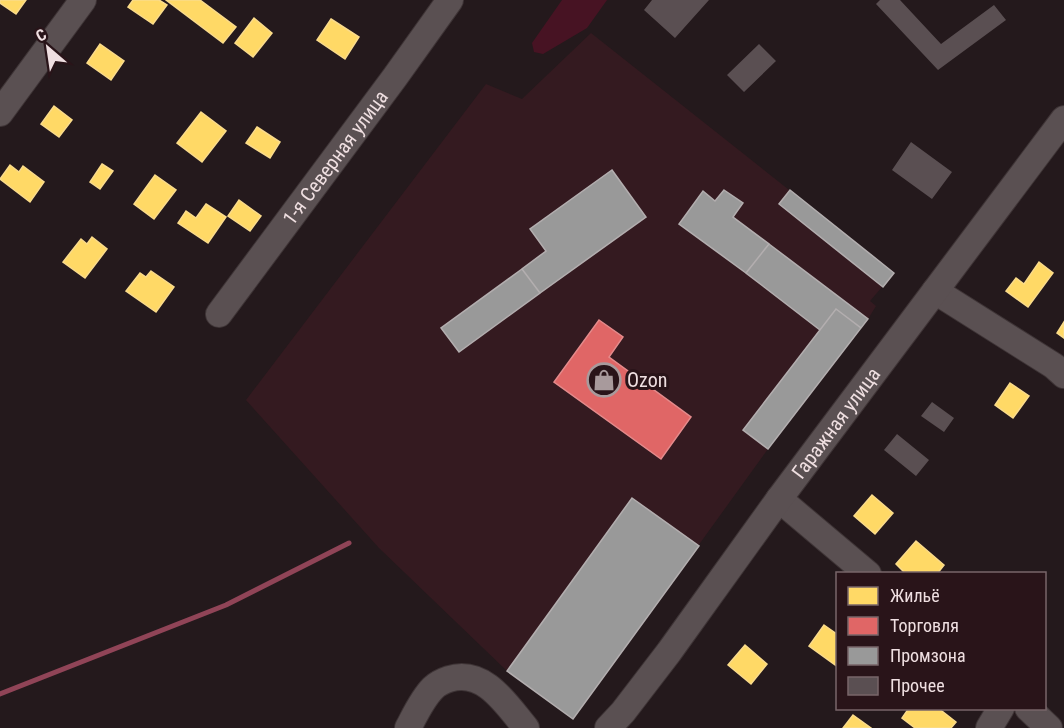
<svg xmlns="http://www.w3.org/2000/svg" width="1064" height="728" font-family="'Roboto Condensed',sans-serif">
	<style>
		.built { fill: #341a20 }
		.green { fill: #471323 }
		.homes { fill: #ffd966; stroke: #fadb8b; stroke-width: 1.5 }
		.shops { fill: #e06666; stroke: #e48a8b; stroke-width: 1.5 }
		.industry { fill: #999; stroke: #b3aeaf; stroke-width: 1.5 }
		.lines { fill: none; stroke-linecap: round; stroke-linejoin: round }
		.stream { stroke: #904457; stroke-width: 5 }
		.building { fill: #5a4f52 }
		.minor-casing { stroke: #3e3436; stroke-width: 28 }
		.minor { stroke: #5a5052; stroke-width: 26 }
		.labels { text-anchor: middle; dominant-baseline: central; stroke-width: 6; stroke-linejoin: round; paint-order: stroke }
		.street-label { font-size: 20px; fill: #efdfe1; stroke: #291419 }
		.poi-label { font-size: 20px; fill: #efdfe1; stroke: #291419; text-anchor: start }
	</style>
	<rect width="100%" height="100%" fill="#24191c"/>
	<!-- built -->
	<path class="built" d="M591,33L894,273L870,301L876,306L868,319L768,449L573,719L507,671L379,548L246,400L486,84L522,99Z"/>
	<!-- green -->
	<path class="green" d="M562,0H607L587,28L543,54L534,52L532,43Z"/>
	<!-- homes -->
	<path class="homes" d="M0,0H26L16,14L0,3Z
		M133,0H159L167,5L153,24L128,7Z
		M166,0H200L236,27L223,43Z
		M254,18L272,33L253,57L235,43Z
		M331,19L359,37L345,59L317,40Z
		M100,44L124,61L111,80L87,63Z
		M54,106L72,120L59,137L41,124Z
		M201,112L226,131L202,162L177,143Z
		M257,127L280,142L270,158L246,143Z
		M102,164L113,171L100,189L90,182Z
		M10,165L19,172L23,166L44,182L30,202L0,179Z
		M155,175L176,190L154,219L134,204Z
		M239,200L261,216L250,231L228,216Z
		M206,204L226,217L208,243L178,223L186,211L196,218Z
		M92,237L107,249L85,278L63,262L81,239L87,244Z
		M1039,262L1053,273L1028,307L1006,291L1016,278L1024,284Z
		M151,271L174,287L156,312L126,291L140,273L146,277Z
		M1064,322V338L1057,333Z
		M1010,383L1029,396L1013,418L995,405Z
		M872,495L893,513L875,534L854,516Z
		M916,541L944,565L937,574H906L896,564Z
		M824,625L838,635V667L809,646Z
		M745,645L767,664L751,684L728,665Z
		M909,708H938L956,722L951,728H915L902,718Z
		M853,715L871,728H843Z"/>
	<!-- shops -->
	<path class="shops" d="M599,320L623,337L609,357L691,417L661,459L554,382Z"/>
	<!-- industry -->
	<path class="industry" d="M612,170L646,217L540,293L522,269L546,251L530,229Z
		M724,190L743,203L733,217L769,244L746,273L679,224L703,191L715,201Z
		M790,190L894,273L883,287L779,204Z
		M769,244L868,319L861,328L836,309L820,330L746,273Z
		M522,269L540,293L459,352L441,328Z
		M836,309L861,328L768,449L743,430Z
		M632,498L699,546L573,719L507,671Z"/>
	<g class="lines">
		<!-- stream -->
		<path class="stream" d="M0,694L226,605L349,543"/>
	</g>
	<!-- building -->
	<path class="building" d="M652,0H709L675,38L644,10Z
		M880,0H900L941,44L994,5L1006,20L938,70L876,4Z
		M759,44L776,61L744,92L727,75Z
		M911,142L952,172L932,199L892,170Z
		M932,402L954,418L944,432L921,416Z
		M897,434L929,460L916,476L884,450Z"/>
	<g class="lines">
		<defs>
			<g id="minor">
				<path d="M0,113L83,0"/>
				<path d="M935,291L1054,366L1064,375"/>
				<path id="s1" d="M219,314L395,77L450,0"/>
				<path d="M779,499L868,574"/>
				<path d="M1028,708L1049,728"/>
				<path d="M408,728C415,715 422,699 433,688C437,684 443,681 449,679C484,668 506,704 526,728"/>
				<path id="s2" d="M608,728L623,712L669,652L779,499L1064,119"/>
				<path d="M989,728L1001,708"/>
			</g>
		</defs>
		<!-- minor casing -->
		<use href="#minor" class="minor-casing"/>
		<!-- minor -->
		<use href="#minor" class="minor"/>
	</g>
	<!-- icons -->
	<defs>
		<symbol id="shop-ring" viewBox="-11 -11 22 22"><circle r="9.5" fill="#291419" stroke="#a89a9c" stroke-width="1.5"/><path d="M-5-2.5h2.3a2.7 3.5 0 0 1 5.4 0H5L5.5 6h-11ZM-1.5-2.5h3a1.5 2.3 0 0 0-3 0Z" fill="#a89a9c"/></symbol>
	</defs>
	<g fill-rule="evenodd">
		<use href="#shop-ring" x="585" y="361" width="38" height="38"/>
	</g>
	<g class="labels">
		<!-- street labels -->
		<g class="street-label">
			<text stroke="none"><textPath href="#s1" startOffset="195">1-я Северная улица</textPath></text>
			<text stroke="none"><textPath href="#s2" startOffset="381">Гаражная улица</textPath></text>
		</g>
		<!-- poi labels -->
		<g class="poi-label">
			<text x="627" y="380">Ozon</text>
		</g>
	</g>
	<!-- legend -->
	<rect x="836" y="572" width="210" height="138" fill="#291419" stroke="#786569" stroke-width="1.5"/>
	<rect x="848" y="587" width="30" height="18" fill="#ffd966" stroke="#786569" stroke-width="1.5"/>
	<text x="890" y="602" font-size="18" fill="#efdfe1">Жильё</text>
	<rect x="848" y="617" width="30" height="18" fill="#e06666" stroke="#786569" stroke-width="1.5"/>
	<text x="890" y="632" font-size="18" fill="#efdfe1">Торговля</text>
	<rect x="848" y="647" width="30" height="18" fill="#999999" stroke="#786569" stroke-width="1.5"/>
	<text x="890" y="662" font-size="18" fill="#efdfe1">Промзона</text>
	<rect x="848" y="677" width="30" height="18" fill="#5a4f52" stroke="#786569" stroke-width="1.5"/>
	<text x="890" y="692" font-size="18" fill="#efdfe1">Прочее</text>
	<!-- north arrow -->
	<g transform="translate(48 48) rotate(331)" stroke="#291419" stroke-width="4.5" paint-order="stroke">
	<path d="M0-4.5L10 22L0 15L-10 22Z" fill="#efdfe1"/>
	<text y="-9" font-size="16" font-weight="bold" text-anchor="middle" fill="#efdfe1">С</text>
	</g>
</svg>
